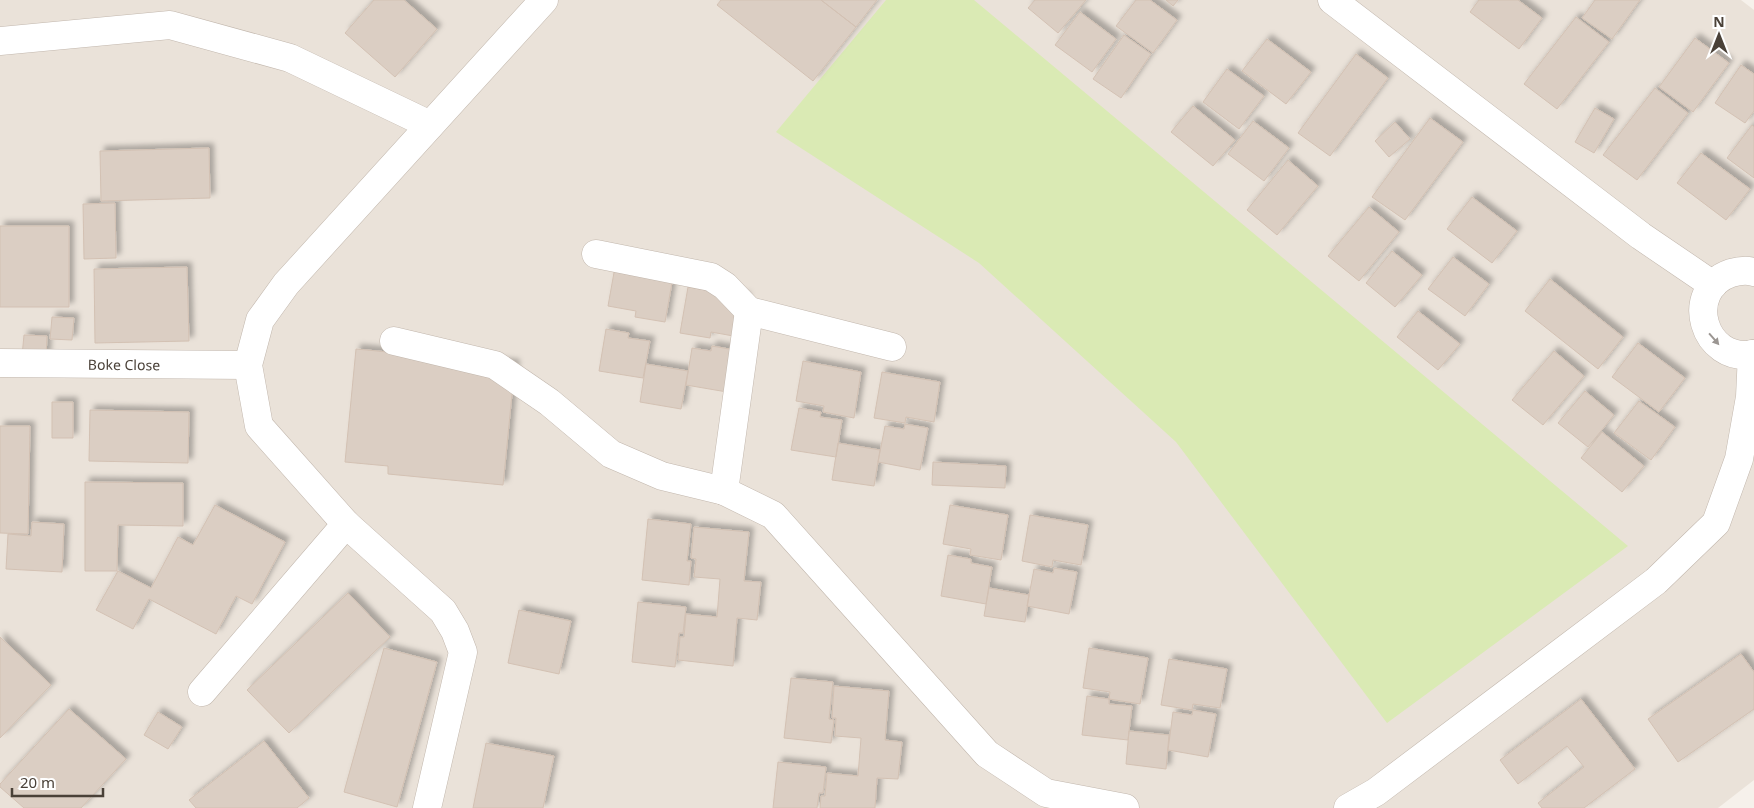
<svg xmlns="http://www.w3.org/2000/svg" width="1754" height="808" font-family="'Noto Sans',sans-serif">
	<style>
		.residential { fill: #eae2d9 }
		.green { fill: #daeab4 }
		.building { fill: #dbcec3; stroke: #d3c1b3; filter: url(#shadow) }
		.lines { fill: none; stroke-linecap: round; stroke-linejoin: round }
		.minor-casing { stroke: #c2b7ad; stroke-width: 29 }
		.minor { stroke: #fff; stroke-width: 28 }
		.oneway { fill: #9b9692 }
		.labels { text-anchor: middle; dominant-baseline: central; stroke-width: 4; stroke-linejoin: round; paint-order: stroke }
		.street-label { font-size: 14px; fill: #4a4138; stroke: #fff }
	</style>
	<defs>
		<filter id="shadow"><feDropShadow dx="4.5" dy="-4.5" stdDeviation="2.5" flood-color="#0004"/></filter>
	</defs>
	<rect width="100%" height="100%" fill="#f6f1eb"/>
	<!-- residential -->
	<path class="residential" d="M0,0H1741L1754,10V780L1718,808H0Z"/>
	<!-- green -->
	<path class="green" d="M886,0H974L1628,546L1387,723L1176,442L979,263L776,132Z"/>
	<!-- building -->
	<path class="building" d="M374,0H404L437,29L395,77L345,33Z
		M721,0H821L856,27L813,81L717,5Z
		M821,0H877L856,27Z
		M1035,0H1086L1058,33L1028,8Z
		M1136,0H1150L1177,20L1153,53L1116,26Z
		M1166,0H1178L1173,6Z
		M1479,0H1518L1542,18L1519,49L1470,12Z
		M1595,0H1640L1612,39L1582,18Z
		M1080,12L1116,39L1092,72L1055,45Z
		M1576,17L1609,42L1557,109L1524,84Z
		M1124,35L1151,54L1121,98L1093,79Z
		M1695,38L1729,63L1693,112L1659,87Z
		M1267,39L1311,72L1286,104L1242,71Z
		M1356,54L1388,78L1330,156L1298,133Z
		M1741,65L1754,74V111L1745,123L1715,103Z
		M1227,69L1264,96L1239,129L1203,102Z
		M1655,88L1688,113L1637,180L1603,155Z
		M1193,106L1235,140L1213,166L1171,132Z
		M1595,108L1614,119L1594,153L1575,142Z
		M1430,118L1463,142L1405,220L1372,197Z
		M1253,121L1289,148L1264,181L1228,154Z
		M1395,122L1410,139L1389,157L1375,141Z
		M1752,125L1754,127V178L1727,158Z
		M209,148L210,198L101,201L100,151Z
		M1701,153L1750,189L1726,220L1677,183Z
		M1288,160L1318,186L1277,235L1247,210Z
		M1472,197L1517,231L1492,263L1447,229Z
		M115,203L116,258L84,259L83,204Z
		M1369,207L1399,232L1359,281L1328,256Z
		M0,226H69V307H0Z
		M1392,251L1422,275L1395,307L1366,283Z
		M1453,257L1489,284L1465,316L1428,289Z
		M187,267L189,341L95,343L94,269Z
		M615,267L673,277L665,322L635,317L636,311L608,306Z
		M1550,279L1623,337L1598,369L1525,311Z
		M688,287L746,297L739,337L711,332L710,338L680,333Z
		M1418,311L1460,344L1438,370L1397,337Z
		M52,317L74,318L72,340L50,339Z
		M606,329L629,333L628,338L650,341L643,378L599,371Z
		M24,335L47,336L46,357L22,356Z
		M1638,343L1685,378L1659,412L1612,377Z
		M712,346L735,350L727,392L686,385L692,348L711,351Z
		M356,349L515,364L503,485L388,474V466L345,462Z
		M1554,351L1584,376L1543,425L1512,400Z
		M803,361L861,372L854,418L823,412L824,406L796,401Z
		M646,364L688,371L681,409L640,402Z
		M882,372L940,382L934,422L906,417L905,423L874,418Z
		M1585,391L1614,415L1588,447L1558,423Z
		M1639,401L1675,427L1651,460L1614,433Z
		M52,402H73V438H52Z
		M799,408L821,412L820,417L842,420L836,457L791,450Z
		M90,410L189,412L188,463L89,461Z
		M905,424L928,428L920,470L878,462L885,426L904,429Z
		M0,426H30L28,534L0,533Z
		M1602,432L1644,466L1622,492L1581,458Z
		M838,443L880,450L874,486L832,480Z
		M933,462L1006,466L1005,488L932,485Z
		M85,482L183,483V526L118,525L117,571H85Z
		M215,505L285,542L252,604L236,596L216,634L149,599L133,629L96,610L118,571L151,588L178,537L193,545Z
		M950,505L1008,515L1001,560L970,555L971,549L943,544Z
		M1030,515L1088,525L1081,565L1053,560L1052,567L1022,561Z
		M648,519L691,524L687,561H691L689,585L642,580Z
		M32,522L64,524L62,572L6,569L8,534L31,536Z
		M694,527L749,532L744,581L761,582L757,620L737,618L733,666L678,660L680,637H684L686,614L717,617L720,579L694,577L696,559L691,558Z
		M948,555L971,559V563L992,567L986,604L941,596Z
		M1054,568L1077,572L1069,614L1027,606L1034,569L1053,573Z
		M989,588L1029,595L1025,622L984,616Z
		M348,593L390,637L289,733L247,690Z
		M638,602L686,607L683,633H679L675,667L632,662Z
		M519,610L571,621L559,674L508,663Z
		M0,637L51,685L0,738Z
		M384,648L437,662L397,807L344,792Z
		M1089,648L1148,658L1140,704L1109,699L1110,692L1083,688Z
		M1741,654L1754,672V709L1678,762L1648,719Z
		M1169,659L1227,669L1220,708L1193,704L1192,710L1161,705Z
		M791,678L833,682L829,719L834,720L831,743L784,738Z
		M834,686L889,691L885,740L902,742L898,779L877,778L875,808H820L821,796H825L827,773L858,776L861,738L835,736L836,718H832Z
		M1087,696L1109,699V704L1132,706L1128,740L1082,735Z
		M1581,699L1635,769L1584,808H1542L1538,803L1584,767L1567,746L1518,784L1500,760Z
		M69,709L126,759L81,808H24L0,787V784Z
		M1193,710L1216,714L1208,757L1168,750L1173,712L1192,715Z
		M158,712L182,727L168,749L144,735Z
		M1129,731L1169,735L1166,769L1126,764Z
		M264,741L309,798L297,808H196L189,800Z
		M486,743L554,756L543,808H473Z
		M778,762L826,767L823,793H819L817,808H773Z"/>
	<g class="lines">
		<defs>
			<g id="minor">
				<path d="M1332,0L1641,236L1713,285"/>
				<path d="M0,41L170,25L290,58L430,125"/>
				<path d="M596,254L711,277L725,286L749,311"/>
				<path d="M1754,272C1747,270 1738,271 1731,273C1682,290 1703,364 1754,354"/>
				<path d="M394,341L495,365L549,402L611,454L662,476L724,491L773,515L987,754L1046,793L1125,808"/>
				<path id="s1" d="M0,363L248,365"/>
				<path d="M724,491L749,311L892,347"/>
				<path d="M202,692L346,524"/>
				<path d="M427,808L463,652L455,631L443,611L346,524L259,426L248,365L260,320L286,284L544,0"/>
				<path d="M1348,808L1376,792L1656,581L1716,523L1739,459L1750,397L1752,354"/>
			</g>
		</defs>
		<!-- minor casing -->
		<use href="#minor" class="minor-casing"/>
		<!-- minor -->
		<use href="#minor" class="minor"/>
	</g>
	<!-- one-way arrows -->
	<defs><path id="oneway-solid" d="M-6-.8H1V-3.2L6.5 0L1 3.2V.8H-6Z" transform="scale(1.25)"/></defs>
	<use class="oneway" href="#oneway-solid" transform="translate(1714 339) rotate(49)"/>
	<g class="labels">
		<!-- street labels -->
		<g class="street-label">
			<text stroke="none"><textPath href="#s1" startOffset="124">Boke Close</textPath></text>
		</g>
	</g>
	<!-- north arrow -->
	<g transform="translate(1719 35)" stroke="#ffffff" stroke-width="4" paint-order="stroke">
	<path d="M0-4L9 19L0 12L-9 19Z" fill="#4a4138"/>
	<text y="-8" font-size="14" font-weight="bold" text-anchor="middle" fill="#4a4138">N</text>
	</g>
	<!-- scale -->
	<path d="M12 788v8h91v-8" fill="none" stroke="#4a4138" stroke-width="2.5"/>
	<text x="20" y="788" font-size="15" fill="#4a4138" stroke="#ffffff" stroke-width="4" paint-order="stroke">20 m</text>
</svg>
